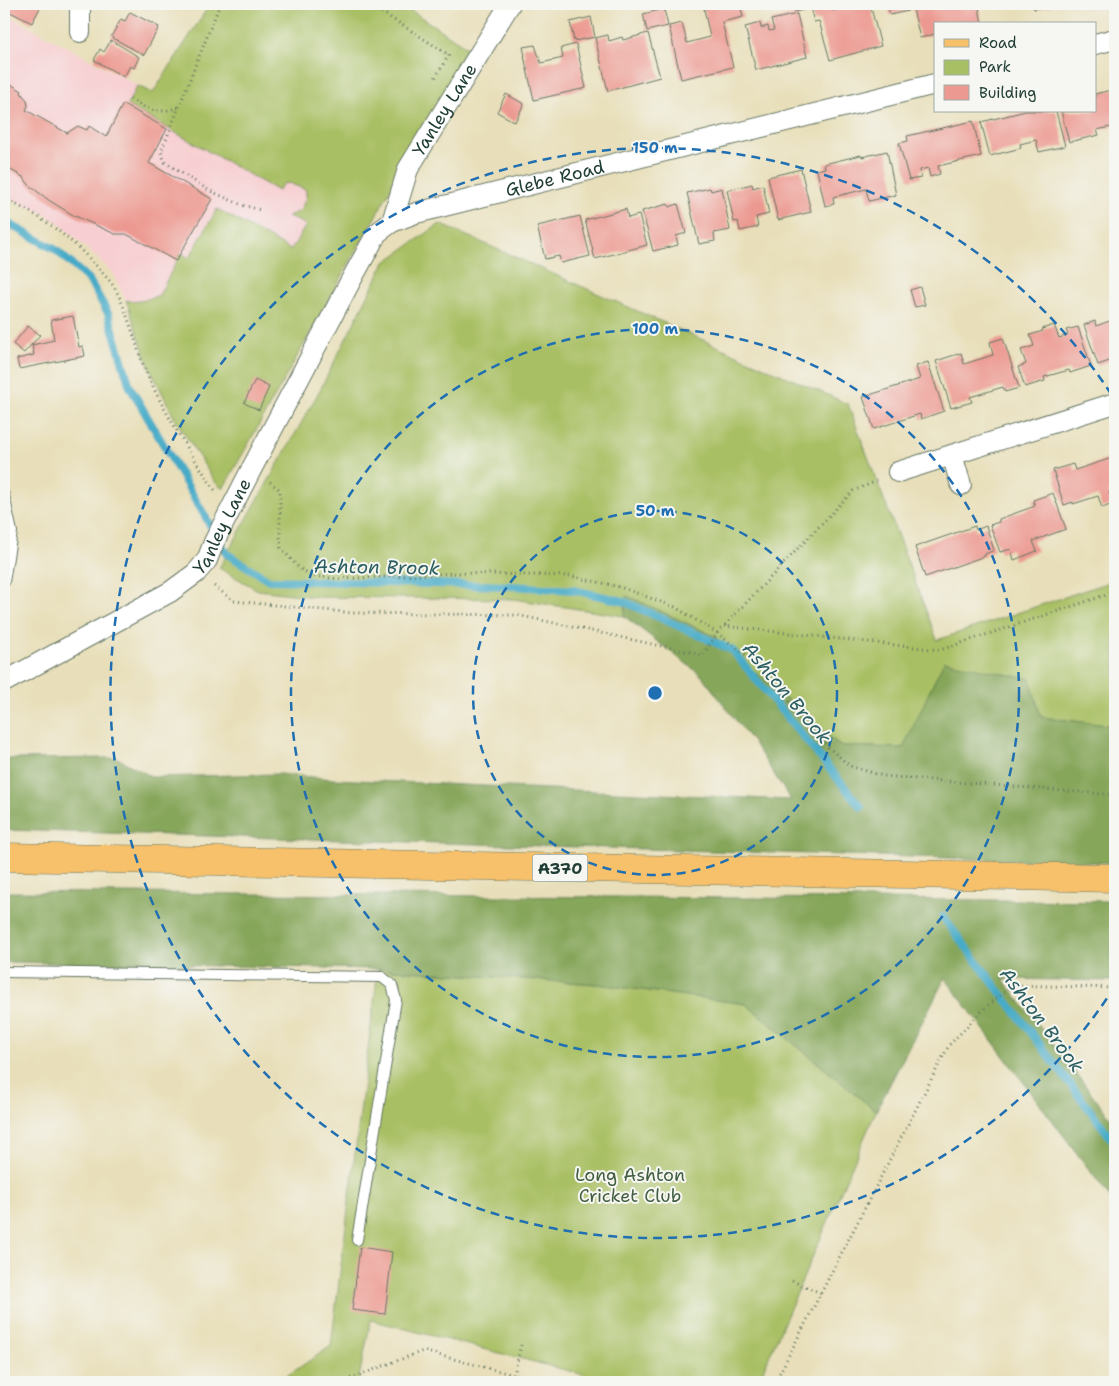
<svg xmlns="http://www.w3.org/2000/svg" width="1119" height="1386" font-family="'Shantell Sans',sans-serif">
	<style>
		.built { fill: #f7cfd2 }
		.green { fill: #a9bf64; stroke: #647e4c }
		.forest { fill: #86a65a; stroke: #527247 }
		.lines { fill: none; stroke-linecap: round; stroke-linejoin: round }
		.stream { stroke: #47abc7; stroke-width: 8 }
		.building { fill: #ec9a91 }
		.service-casing { stroke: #657663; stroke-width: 12 }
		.minor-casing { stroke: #657663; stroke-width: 22 }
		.primary-casing { stroke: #657663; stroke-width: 29 }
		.path { stroke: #657663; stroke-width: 3; stroke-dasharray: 1 4; stroke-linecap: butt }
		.service { stroke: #fff; stroke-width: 10 }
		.minor { stroke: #fff; stroke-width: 20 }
		.primary { stroke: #f7c06b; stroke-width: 28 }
		.ring { fill: none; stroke: #1f6fb2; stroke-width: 2.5; stroke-dasharray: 9 6 }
		.labels { text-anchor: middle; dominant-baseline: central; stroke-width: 4; stroke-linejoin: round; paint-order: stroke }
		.shield { fill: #f6f6f2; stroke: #60746d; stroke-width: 1 }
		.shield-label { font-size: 16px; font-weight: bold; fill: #1f3d34 }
		.street-label { font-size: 18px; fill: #1f3d34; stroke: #f6f6f2 }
		.park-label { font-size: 18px; fill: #425e40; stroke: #f6f6f2 }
		.water-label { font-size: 19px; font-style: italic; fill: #2b5e60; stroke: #f6f6f2 }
		.centre { fill: #1f6fb2; stroke: #f6f6f2; stroke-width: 2.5 }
		.ring-label { font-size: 15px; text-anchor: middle; font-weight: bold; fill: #1f6fb2; stroke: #f6f6f2; stroke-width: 4; stroke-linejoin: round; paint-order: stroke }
	</style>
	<rect width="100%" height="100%" fill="#f6f6f2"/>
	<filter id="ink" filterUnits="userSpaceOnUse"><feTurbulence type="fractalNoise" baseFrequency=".02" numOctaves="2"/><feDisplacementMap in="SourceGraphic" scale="10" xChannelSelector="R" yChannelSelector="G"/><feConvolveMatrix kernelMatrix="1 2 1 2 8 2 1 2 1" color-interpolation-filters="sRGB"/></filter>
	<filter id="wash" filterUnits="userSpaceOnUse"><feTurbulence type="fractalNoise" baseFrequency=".0096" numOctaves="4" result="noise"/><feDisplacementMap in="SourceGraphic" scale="20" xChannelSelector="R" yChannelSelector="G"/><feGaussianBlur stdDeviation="1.12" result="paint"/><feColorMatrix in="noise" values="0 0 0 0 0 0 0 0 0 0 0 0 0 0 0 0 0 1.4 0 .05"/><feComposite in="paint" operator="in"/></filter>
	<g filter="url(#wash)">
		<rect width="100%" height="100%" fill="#e8dfba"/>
		<!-- built -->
		<path class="built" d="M210,4H401L469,49L223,489L215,482L175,419L149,366L126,300L112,272L62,226L45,214L16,201L4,192V13L152,93Z"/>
		<!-- green -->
		<path class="green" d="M210,4H401L469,49L223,489L215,482L175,419L149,366L126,300C138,304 148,299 159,295L181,253L189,258L217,209L291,250L306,225L288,216L300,211L306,198V190L289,183L283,184L278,191L127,105L137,86L153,93Z
			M440,224L848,404L937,640L1115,580V726L1041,717L903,748L840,746L714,636L627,596L624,616L513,599L316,597L258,590L219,568L320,390L385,262Z
			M378,969L597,984L746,1004L876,1111L758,1382H612L371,1320L358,1382H278L331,1346Z"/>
		<!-- forest -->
		<path class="forest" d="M627,596L714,636L840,746L903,748L944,661L1030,679L1041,717L1115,726V863L4,830V759L117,758L152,777L279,774L333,779L791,800L755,745L701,675L624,616Z
			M4,892L1115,901V981L1003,979L1115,1124V1204L945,978L876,1111L746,1004L597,984L378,969L4,962Z"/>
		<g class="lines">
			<!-- stream -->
			<path class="stream" d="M4,221L56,250L89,280L108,313L130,387L227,554L269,580L512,586L573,590L623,601L732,650L861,807
				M943,917L1115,1143"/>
		</g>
		<g id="blocks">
			<!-- building -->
			<path class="building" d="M4,4H42L32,23L4,9Z
				M718,4H740L743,17L722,22L733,67L681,79L669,26L682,23L687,43L710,37L704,9L718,5Z
				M793,4H815L816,7L795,12Z
				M842,4H870L881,46L830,60L819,21L814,22L811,11L831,5L833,11L843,8Z
				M887,4H906L908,11L890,15Z
				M919,4H1000L979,8L982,23L935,24V34L920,38L912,5Z
				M1033,4H1050L1051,6L1034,9Z
				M664,9L668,26L647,31L643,14Z
				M130,12L159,27L144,55L111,37L121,19L125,21Z
				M797,14L807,57L756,70L745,27L760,23L761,28L768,26L769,31L774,30L771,20Z
				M591,17L595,37L574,41L570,22Z
				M648,33L660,77L608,91L595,38L608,35L609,41L622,37L623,40Z
				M111,40L139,57L134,68L130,66L124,77L94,60L100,49L104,52Z
				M576,44L586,88L534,100L524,56H525L523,47L535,45L541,63L563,58L561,48Z
				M4,80L22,91L21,93L27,100L28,106L26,110L67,133L78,126L87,130L89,126L106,137L123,104L167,129L149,163L212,199L176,261L126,234H115L73,215L50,201L30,186L23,177L4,166Z
				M1115,89V126L1097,130L1099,135L1069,142L1061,111H1095V94Z
				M506,94L524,104L515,122L497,112Z
				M1026,111H1056L1065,146L1039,152L1036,140L1020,144L1021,148L990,156L981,122Z
				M973,121L981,156L938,166L940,174L930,177L928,168L920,170L921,178L909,180L899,143L908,141L907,136Z
				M887,151L896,195L869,201L866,189L833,197L834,204L825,206L817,170L825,168L824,164L861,155L862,157Z
				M801,169L811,212L778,220L768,177Z
				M752,184L753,188L763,185L769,214L756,217L758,227L740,231L738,221L734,222L727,190Z
				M710,188L711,191L722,188L730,230L714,233L715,241L699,244L687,193Z
				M668,204L669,207L678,204L686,233L676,236L678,245L653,251L642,211Z
				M626,209L628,218L639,215L647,245L595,259L585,220Z
				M580,216L590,256L561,263L559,256L545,259L537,226Z
				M920,287L925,305L915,307L910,290Z
				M73,316L79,347L83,346L85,356L19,369L17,359L34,355L32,345L54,340L51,320Z
				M1115,319V359L1098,365L1084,325L1095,321L1096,326Z
				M1054,325L1059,338L1068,335L1066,330L1078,327L1091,366L1070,373L1069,370L1044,377L1045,381L1025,387L1018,367L1026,364L1021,350L1034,346L1030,335L1043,331L1042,329Z
				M28,326L40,335L24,353L13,344Z
				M1003,338L1019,388L1005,392L1003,387L970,397L972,402L951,408L936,361L961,353L964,364L993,355L990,342Z
				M928,362L944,411L921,419L920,414L874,429L863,397L920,379L916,366Z
				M255,380L269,387L259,410L244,403Z
				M1115,457V490L1109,492L1113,504L1102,508L1098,496L1073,504V502L1064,505L1053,470L1073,464L1075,470Z
				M1053,493L1066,529L1033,541L1037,551L1014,560L1011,549L1000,552L990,525L999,522V519L1035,506L1033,500Z
				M975,526L976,530L986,526L994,550L985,554V556L925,577L915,547Z
				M360,1247L392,1252L385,1314L352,1310Z"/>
		</g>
	</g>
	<g filter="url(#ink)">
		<use href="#blocks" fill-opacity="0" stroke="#657663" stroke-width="1"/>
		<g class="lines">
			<defs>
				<path id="service" d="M4,495L12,532L4,582
					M4,972L382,977L392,985L396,1000L357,1240"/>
				<g id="minor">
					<path d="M80,4V32"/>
					<path d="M1095,44L1115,39"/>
					<path id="s1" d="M392,222L408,169L510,4"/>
					<path d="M952,455L961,485"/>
					<path d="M898,472L1115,403"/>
					<path id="s2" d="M4,682L170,592L196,573L207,560L214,542L252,468L350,282L377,233L392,222L416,213L935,84"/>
				</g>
				<path id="primary" d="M4,857L1115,878"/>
			</defs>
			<!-- service casing -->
			<use href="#service" class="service-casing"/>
			<!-- minor casing -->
			<use href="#minor" class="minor-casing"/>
			<!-- primary casing -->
			<use href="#primary" class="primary-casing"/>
			<!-- path -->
			<path class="path" d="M220,4L161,152L165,162L208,190L242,205L261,210
				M369,4L449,55L435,78
				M130,99C149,110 157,115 179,107
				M4,197C16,206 31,211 43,220C68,236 89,257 108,279C126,299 135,347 147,374C166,416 191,454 216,492
				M270,482L280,490V536L281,548L299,568L313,576L340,579L456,573L570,576L620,587L675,607L717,633L755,662L828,747L850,766L883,776L1115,795
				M214,586L234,601L353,613L517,615L703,655L717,633L724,626L940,650L1115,592
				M725,625L853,491L879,480
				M792,1281L821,1293
				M514,1375L521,1345
				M341,1382L423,1351L541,1382
				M775,1382L949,1045L987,1006L1013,985L1115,988"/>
			<!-- service -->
			<use href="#service" class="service"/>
			<!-- minor -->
			<use href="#minor" class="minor"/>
			<!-- primary -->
			<use href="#primary" class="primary"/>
		</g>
	</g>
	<!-- distance rings -->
	<g class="ring">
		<circle cx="655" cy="693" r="182"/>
		<circle cx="655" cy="693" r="364"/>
		<path d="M1115 986A545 545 0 1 1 1115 400"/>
	</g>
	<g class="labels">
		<!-- shield labels -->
		<rect class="shield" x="532.5" y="854.5" width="55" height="27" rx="4"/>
		<g class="shield-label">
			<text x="560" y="868">A370</text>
		</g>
		<!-- street labels -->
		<g class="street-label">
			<text stroke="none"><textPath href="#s1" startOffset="125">Yanley Lane</textPath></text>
			<text stroke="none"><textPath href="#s2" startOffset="794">Glebe Road</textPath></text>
			<text stroke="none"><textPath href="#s2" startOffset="275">Yanley Lane</textPath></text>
		</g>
		<!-- park labels -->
		<g class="park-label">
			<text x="630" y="1175">Long Ashton<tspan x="630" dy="21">Cricket Club</tspan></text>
		</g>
		<!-- water labels -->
		<g class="water-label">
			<text transform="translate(377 567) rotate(1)">Ashton Brook</text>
			<text transform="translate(787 693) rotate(50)">Ashton Brook</text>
			<text transform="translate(1042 1020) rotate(53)">Ashton Brook</text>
		</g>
	</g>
	<circle cx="655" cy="693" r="8" class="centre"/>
	<g class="ring-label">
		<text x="655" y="153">150 m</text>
		<text x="655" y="334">100 m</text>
		<text x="655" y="516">50 m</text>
	</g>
	<!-- margin -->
	<rect width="1119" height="1386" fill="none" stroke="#f6f6f2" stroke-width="20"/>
	<!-- legend -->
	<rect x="934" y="22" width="162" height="90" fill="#f6f6f2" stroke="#a0aca6"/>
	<rect x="944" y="39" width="25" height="8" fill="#f7c06b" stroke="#a0aca6"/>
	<text x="979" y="48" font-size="15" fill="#1f3d34">Road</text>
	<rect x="944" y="60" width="25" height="15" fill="#a9bf64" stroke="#a0aca6"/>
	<text x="979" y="72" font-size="15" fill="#1f3d34">Park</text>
	<rect x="944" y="85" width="25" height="15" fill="#ec9a91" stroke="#a0aca6"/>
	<text x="979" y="98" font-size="15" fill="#1f3d34">Building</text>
</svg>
